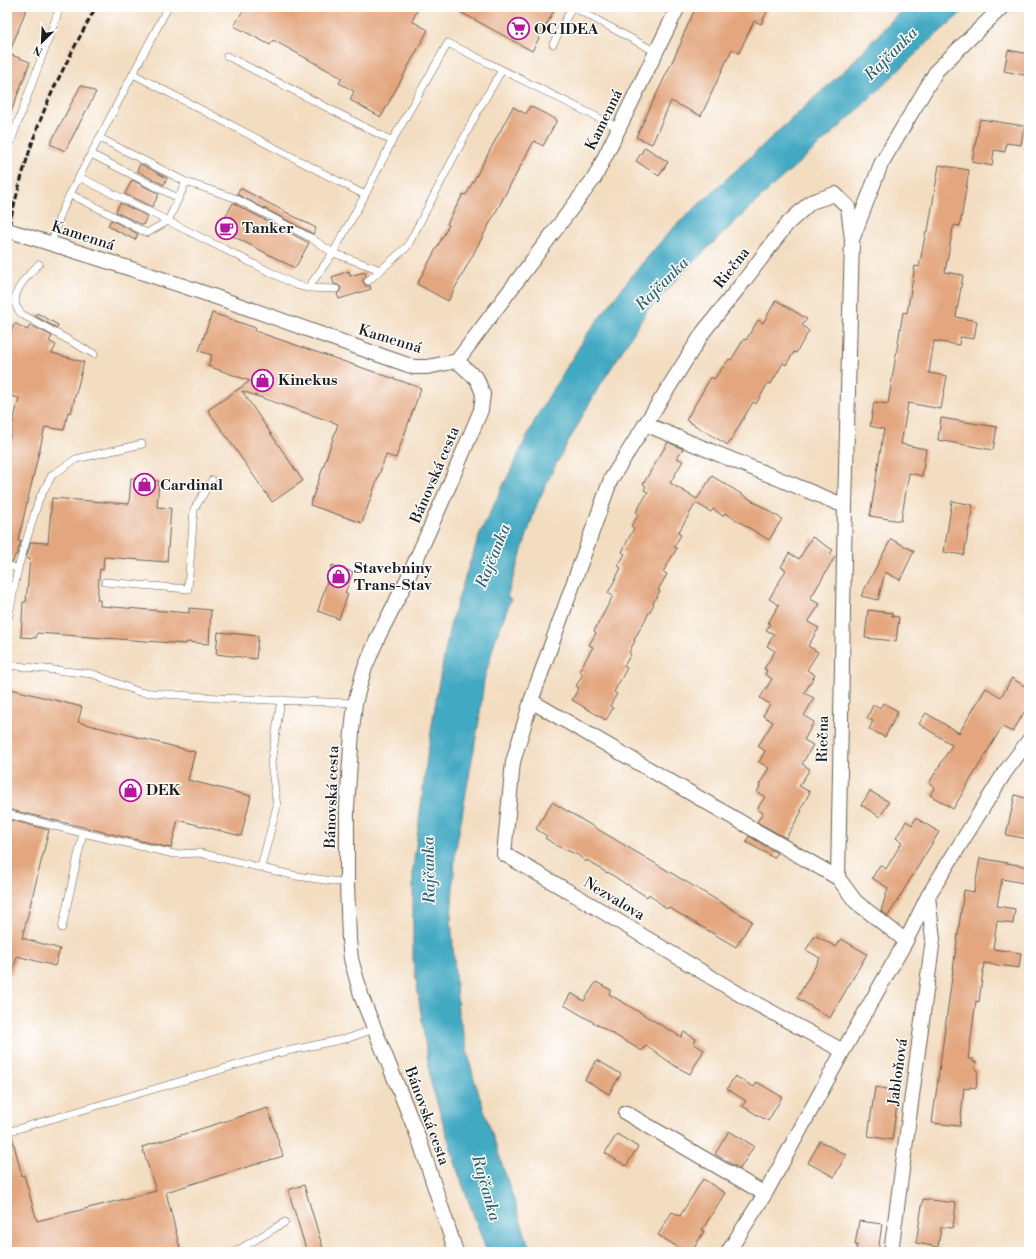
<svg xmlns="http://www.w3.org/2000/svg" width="1036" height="1259" font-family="'Libre Bodoni',serif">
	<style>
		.water { fill: #42a9c2; stroke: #2f626f }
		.building { fill: #e3a67e }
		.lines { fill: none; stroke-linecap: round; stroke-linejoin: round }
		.service-casing { stroke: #676056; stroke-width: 8 }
		.minor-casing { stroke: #676056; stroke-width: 16 }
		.service { stroke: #fff; stroke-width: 7 }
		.minor { stroke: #fff; stroke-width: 14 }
		.rail { stroke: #1c1c1c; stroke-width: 3; stroke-dasharray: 6 3; stroke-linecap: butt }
		.labels { text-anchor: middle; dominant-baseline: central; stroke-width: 3; stroke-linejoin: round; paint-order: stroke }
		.poi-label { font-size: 15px; font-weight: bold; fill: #1c1c1c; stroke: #fff; text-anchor: start }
		.street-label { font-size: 15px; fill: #1c1c1c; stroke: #fff }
		.water-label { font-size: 16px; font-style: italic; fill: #2f626f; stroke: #fff }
	</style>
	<rect width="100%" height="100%" fill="#fff"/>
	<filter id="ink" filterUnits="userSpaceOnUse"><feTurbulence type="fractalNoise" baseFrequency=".025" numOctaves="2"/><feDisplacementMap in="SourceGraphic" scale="8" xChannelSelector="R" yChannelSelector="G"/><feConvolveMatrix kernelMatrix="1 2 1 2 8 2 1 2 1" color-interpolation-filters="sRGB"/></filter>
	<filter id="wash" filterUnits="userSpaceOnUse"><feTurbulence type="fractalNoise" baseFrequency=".012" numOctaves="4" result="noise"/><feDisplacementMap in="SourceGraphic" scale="16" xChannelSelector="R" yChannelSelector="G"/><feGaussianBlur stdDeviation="0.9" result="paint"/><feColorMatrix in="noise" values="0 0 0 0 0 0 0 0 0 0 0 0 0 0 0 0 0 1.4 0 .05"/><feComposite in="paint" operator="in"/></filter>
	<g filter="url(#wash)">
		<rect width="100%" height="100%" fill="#f3ddc1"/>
		<!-- water -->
		<path class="water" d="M904,7H968L926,44L844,123L776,183L692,263L647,311L619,356L597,390L556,464L537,504L507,597L511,599L495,641L484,680L479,721L455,854L451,920L458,1012L474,1079L531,1252H487L459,1175L431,1083L413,959V869L427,757L438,687L450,626L466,574L481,531L538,414L587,334L633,274L671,230L849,66Z"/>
		<g id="blocks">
			<!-- building -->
			<path class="building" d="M7,7H27L9,54L30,62L8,120H7Z
				M245,7H419L412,21L428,30L381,117L350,100L354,91L339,83L342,78L273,40L270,45L234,26Z
				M451,7H556L532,51Z
				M696,7H769L761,24L754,21L739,53L732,49L701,116L671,101L652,144L636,137L682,41L681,40Z
				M1008,50L1029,54V76L1004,71Z
				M81,85L96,92L65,151L50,144Z
				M530,106L557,120L543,146L534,141L448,301L417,284L449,225L447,224L463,194L466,195L513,107L526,114Z
				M980,119L1024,126L1021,145L1006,143L1005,152L994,150L992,166L972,162Z
				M645,147L668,162L659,176L636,161Z
				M140,164L167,178L164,185L137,171Z
				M939,165L969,170L960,226L955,225L953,228L945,272L963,275L956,317L977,321L974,339L960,337L959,345L934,341L929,373L947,376L941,409L908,403L901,444L926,449L922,476L909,473L901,521L870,516L884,429L870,426L874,402L888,404L903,312L907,313L915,266L919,267L926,231H928Z
				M132,180L159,194L152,207L125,194Z
				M240,188L316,228L313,234L237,194Z
				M120,203L147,216L143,225L116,212Z
				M233,203L309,243L295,268L219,229Z
				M111,220L138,234L135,240L108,226Z
				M349,271L350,276L365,272L366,276L363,279V282L366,286H370L371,289L339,299L337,294L340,291L341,287L338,285L334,284L332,277Z
				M776,300L807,319L802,325L809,331L796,353L794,352L786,365L783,363L771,384L768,383L756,404L753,402L728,445L686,420L711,377L714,379L729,359L731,360L744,339L746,340L758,320L763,323Z
				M37,313L58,325L57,328L35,316Z
				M212,313L256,328L255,331L421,388L396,458L386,455L362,523L310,505L338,424L242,391L303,481L272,502L208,410L250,381L208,366L212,355L199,351Z
				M15,323L27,330L30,325L52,336L49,341L56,345L52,353L84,362L71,413L68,412L64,430L45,427L18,541H21L17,555H15L13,562L7,561V448L19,398L7,395V338Z
				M941,418L997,427L993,450L938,440Z
				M668,442L683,449L677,458L683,461L670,483L697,499L712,476L782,519L769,540L725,513L723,516L713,509L711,512L696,503L678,533L681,535L674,547L677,548L663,572L667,574L658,590L660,591L653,603L654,604L634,640L635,641L629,652L631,654L624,666L627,668L614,692L617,694L610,706L613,708L606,720L572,700L579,688L576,686L583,674L579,671L593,647L589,645L596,633L594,631L613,596L608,593L621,568L618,566L625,554L622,552L634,528L631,526L639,514L636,512L648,492L644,490L646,486L643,484Z
				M131,478L159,481L157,507L171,508L167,562L104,557L103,570L100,569L97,600H100V606L189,613V608L211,610L209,644L187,642L186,644L37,633L36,638L21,637L23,602H26L30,559L26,558L31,542L48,543L52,498L129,504Z
				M952,501L973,505L964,555L944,552Z
				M812,537L833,550L830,554L835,557L810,599L820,604L808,622L819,628L808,646L818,652L807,670L815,675L804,693L814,698L804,716L814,722L804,740L813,745L802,764L810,769L799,786L810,792L800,810L802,811L786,838L757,822L763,813L757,809L765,797L757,792L760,786L759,785L769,768L759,762L765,751L758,746L773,722L763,716L770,704L760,698L772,679L765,674L767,670L764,669L775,651L767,646L774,634L766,630L770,624L768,623L779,605L769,599L786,570L781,567L789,553L799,559Z
				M891,539L914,551L900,580L885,572L878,600L861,596Z
				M332,565L353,572L345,593L348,594L339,619L318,611Z
				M868,610L892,613V616L899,617L896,641L865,638Z
				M218,632L258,636L256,659L216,654Z
				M1012,678L1029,689V703L1013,732L1002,727L953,809L930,795L935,787L929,783L952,745L919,724L926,713L959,733L986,688L1001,697Z
				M7,688L82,707L78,722L195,752L188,780L251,796L241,836L178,820L171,848L7,809Z
				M883,703L898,711L885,737L869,729L873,721L867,718L873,705L880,708Z
				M870,791L889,802L880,817L861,805Z
				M1015,795L1029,799V839L1006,835Z
				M552,802L752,921L736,947L668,907L667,909L649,894L647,897L627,884V885L608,872L607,873L587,860L586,862L578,855L557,846L545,838L547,836L536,829Z
				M916,818L939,832L888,916L881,911L888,888L872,878L880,865L886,869L902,842L896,838L906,821L912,825Z
				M7,819L49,830L22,938L60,949L55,966L17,956L12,975H7Z
				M749,836L777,853L774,858L746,842Z
				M980,858L1029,867V884L1002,879L997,906L1015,909L1013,924L997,921L993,949L1021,953L1019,968L984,963L979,1002L976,1001L968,1059H973V1062H976L975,1069L978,1070L976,1088L970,1087L969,1089L964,1088L960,1126L932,1123L964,890L974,892Z
				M815,935L836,947L841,939L867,954L830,1018L797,998L820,958L806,950Z
				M596,982L611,990L609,994L681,1037L684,1032L696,1039L694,1044L704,1050L690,1074L675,1066L646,1045L642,1051L564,1005L571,993L584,1001Z
				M597,1060L621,1074L609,1094L585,1080Z
				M735,1076L754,1087L757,1082L782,1097L768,1121L742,1106L746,1101L727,1089Z
				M875,1087L899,1091L892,1140L868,1136Z
				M268,1108L283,1156L166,1192L181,1252H7V1137H12L22,1176L24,1175L37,1221L156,1191L142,1147Z
				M729,1131L754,1146L740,1169L715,1154Z
				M617,1134L638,1147L626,1166L605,1153Z
				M820,1141L846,1155L834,1177L808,1163Z
				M703,1179L725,1193L702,1230L704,1231L692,1252H686L658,1235L672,1212L680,1216Z
				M304,1185L324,1252H307L288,1190Z
				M923,1199L956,1203L953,1228L941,1227L938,1247L916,1243Z
				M859,1221L882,1224L878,1252H856L857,1245H855Z"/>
		</g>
	</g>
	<g filter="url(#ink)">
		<use href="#blocks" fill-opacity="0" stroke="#676056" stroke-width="1"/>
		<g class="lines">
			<defs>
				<path id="service" d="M573,7L656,52
					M553,44L572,7
					M227,56L392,141
					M7,152L60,7
					M91,154L178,198
					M79,177L168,221L186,182L100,138
					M186,182L235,198L311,238L333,253L381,270
					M70,194L147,233L168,221L296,285L308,288L333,253L365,195L133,74
					M365,195L392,141L448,43L619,128
					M51,243L61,213L70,194L168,7
					M39,264C26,277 3,299 23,315L94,354
					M368,281L407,247L480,107L502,70
					M308,288L336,289
					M7,566L18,568
					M105,582L188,589L194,509L212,480
					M7,615H9L18,568L39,499L52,475L76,459L142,444
					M7,665L93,674L139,692L218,698L355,703
					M7,814L83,833
					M261,867L277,806L271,763L281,700
					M62,928L83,833L174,854L200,853L296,876L347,883
					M7,1132L278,1053L349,1038L374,1029
					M235,1252L285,1222"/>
				<path id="minor" d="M7,230C82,253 156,276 230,302C291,323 352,346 414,367H427L457,361L595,177L678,7
					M645,424L845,506
					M531,701L838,878
					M906,941L856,902L838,878L845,506L852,240L881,164L937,70L1002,7
					M843,1051L744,997L580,898L504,854L513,762L531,701L611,479L704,331L744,281L787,224L811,202L835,194L848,207L852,240
					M626,1113L765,1194
					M456,1252L419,1139L362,998L351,959L349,940L347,883V808L352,731L355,703L364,670L378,637L406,582L445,495L481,410L483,394L477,379L457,361
					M728,1252L765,1194L843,1051L906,941L928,896L1005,772L1029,740
					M891,1252L933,939L928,896"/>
			</defs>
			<!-- service casing -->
			<use href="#service" class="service-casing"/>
			<!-- minor casing -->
			<use href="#minor" class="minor-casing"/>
			<!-- service -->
			<use href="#service" class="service"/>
			<!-- minor -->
			<use href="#minor" class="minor"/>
			<!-- rail -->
			<path class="rail" d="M7,234C19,184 32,135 54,88C67,61 81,34 96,7"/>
		</g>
	</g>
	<!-- icons -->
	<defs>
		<symbol id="supermarket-ring" viewBox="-11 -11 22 22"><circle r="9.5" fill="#fff" stroke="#b5179e" stroke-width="1.5"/><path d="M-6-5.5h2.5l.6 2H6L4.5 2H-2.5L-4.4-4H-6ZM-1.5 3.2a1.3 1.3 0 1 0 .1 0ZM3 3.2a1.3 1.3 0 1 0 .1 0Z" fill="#b5179e"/></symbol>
		<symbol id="cafe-ring" viewBox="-11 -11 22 22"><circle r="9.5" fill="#fff" stroke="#b5179e" stroke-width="1.5"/><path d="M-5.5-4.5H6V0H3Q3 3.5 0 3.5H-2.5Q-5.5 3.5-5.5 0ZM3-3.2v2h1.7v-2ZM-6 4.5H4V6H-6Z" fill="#b5179e"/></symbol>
		<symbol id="shop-ring" viewBox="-11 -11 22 22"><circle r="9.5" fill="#fff" stroke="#b5179e" stroke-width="1.5"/><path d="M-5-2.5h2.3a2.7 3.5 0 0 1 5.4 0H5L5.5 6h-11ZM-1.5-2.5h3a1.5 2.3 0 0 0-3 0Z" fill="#b5179e"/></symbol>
	</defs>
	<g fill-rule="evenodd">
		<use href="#supermarket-ring" x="506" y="16" width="25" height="25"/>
		<use href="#cafe-ring" x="214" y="216" width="25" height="25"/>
		<use href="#shop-ring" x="250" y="368" width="25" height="25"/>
		<use href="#shop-ring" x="132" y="472" width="25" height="25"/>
		<use href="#shop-ring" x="326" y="564" width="25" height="25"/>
		<use href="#shop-ring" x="118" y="778" width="25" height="25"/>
	</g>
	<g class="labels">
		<!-- poi labels -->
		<g class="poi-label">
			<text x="534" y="29">OC IDEA</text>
			<text x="242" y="228">Tanker</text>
			<text x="278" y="380">Kinekus</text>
			<text x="160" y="485">Cardinal</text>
			<text x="354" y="568">Stavebniny<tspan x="354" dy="17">Trans-Stav</tspan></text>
			<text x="146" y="790">DEK</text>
		</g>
		<!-- street labels -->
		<g class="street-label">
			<text transform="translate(604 120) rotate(-64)">Kamenná</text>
			<text transform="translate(83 236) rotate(18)">Kamenná</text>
			<text transform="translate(732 268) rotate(-52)">Riečna</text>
			<text transform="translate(390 339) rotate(17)">Kamenná</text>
			<text transform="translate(435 475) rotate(-67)">Bánovská cesta</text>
			<text transform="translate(823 739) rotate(-89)">Riečna</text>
			<text transform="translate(332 797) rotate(-88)">Bánovská cesta</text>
			<text transform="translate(614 899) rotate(31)">Nezvalova</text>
			<text transform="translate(898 1072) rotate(-82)">Jabloňová</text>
			<text transform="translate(427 1116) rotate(70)">Bánovská cesta</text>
		</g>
		<!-- water labels -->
		<g class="water-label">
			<text transform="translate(891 54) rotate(-45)">Rajčanka</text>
			<text transform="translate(662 284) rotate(-45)">Rajčanka</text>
			<text transform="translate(493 556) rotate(-68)">Rajčanka</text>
			<text transform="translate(429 870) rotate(-91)">Rajčanka</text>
			<text transform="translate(486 1188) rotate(74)">Rajčanka</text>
		</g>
	</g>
	<!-- margin -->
	<rect width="1036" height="1259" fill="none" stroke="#fff" stroke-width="24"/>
	<!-- north arrow -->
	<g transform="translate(42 42) rotate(204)" stroke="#ffffff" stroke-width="3" paint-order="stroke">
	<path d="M0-3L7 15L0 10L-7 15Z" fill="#1c1c1c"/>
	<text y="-6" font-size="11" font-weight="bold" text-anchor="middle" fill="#1c1c1c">N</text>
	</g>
</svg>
